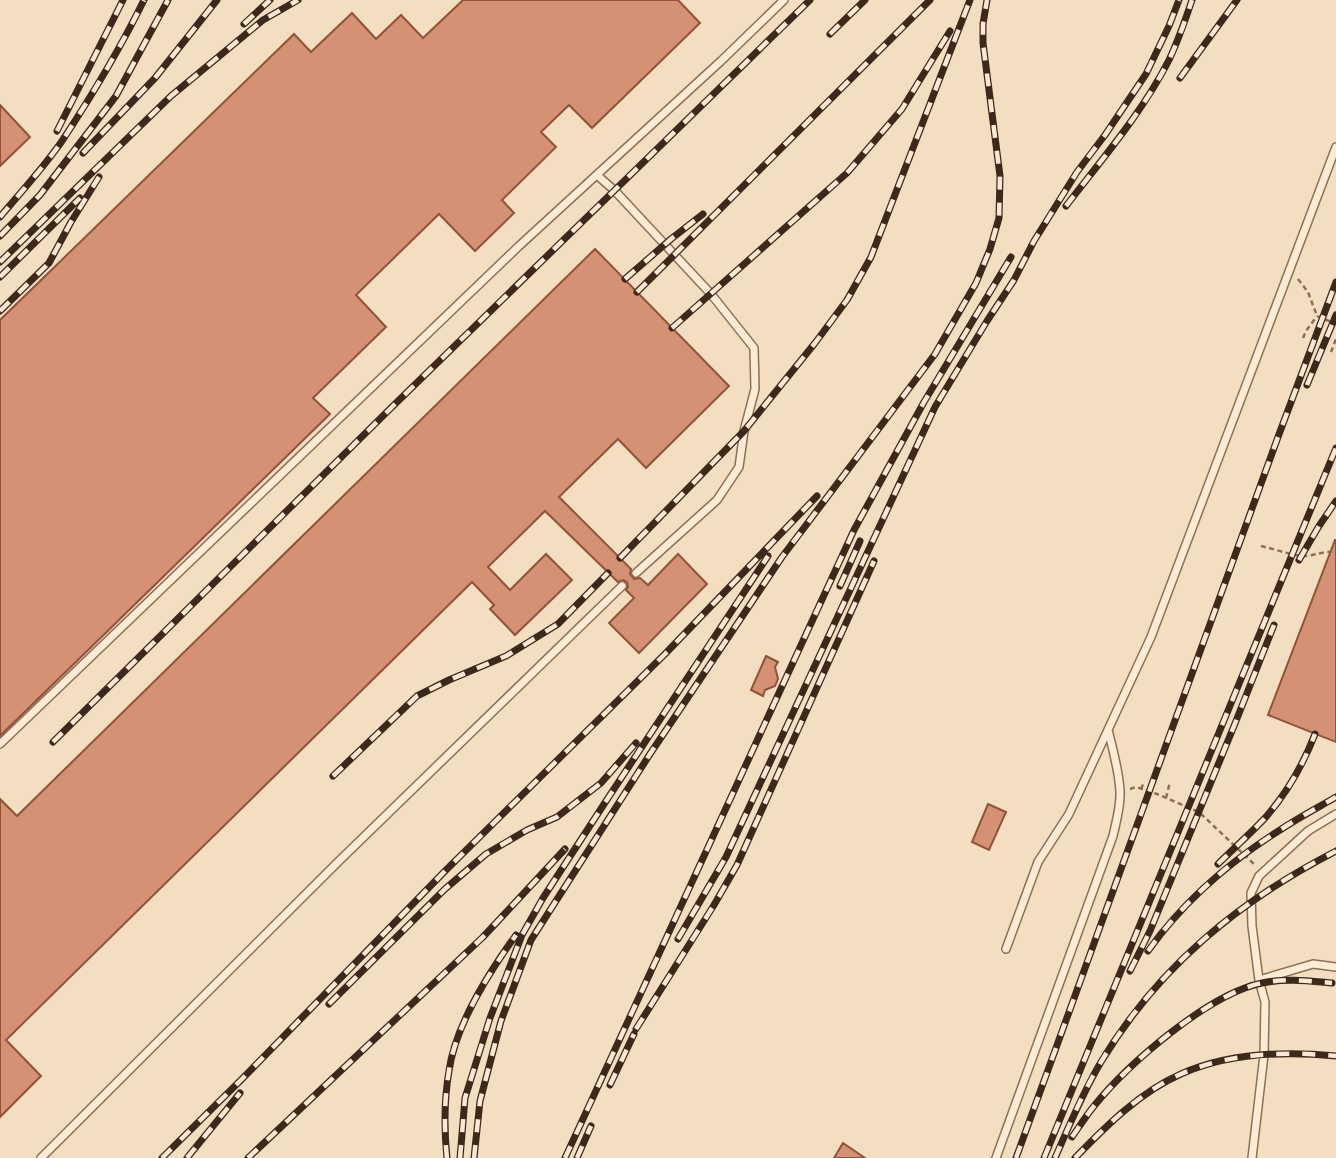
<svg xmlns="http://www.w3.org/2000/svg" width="1336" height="1158" font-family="Literata,serif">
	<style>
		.building { fill: #d59173; stroke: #915239; stroke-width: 2 }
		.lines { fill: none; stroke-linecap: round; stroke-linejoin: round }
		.service-casing { stroke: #8f6e56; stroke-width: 10 }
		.path { stroke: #8f6e56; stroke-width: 2.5; stroke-dasharray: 5 3.5; stroke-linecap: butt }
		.service { stroke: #fcecd6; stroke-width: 7 }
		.rail-casing { stroke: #3d281c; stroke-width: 7 }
		.rail { stroke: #f9e9d2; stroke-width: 4.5; stroke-dasharray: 13; stroke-linecap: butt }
	</style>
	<rect width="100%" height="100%" fill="#f3dec1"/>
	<!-- building -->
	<path class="building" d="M463,0H678L700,23L592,128L569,105L541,132L556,147L502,200L514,213L475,251L439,214L356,295L386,327L313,398L330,414L0,736V320L294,34L311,52L352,13L376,39L401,15L423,38Z
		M0,105L30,137L0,166Z
		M595,249L729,386L646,468L618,439L559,497L631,569L630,574L634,579L640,578L648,585L678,554L707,584L639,653L609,623L634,598L626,590L628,587L627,582L623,580L618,582L545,511L488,567L510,590L546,554L572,580L515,635L490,609L494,605L472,582L6,1040L41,1076L0,1117V799L17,816Z
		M1335,540H1336V742L1268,715Z
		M766,656L778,662L775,667L778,679L775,686L765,690L763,696L751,690Z
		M988,804L1006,812L989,850L972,842Z
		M843,1143L865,1158H834Z"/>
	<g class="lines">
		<defs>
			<path id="service" d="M597,175L615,191L711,294L754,348L755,389L744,431L739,467L717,500L636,573
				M0,744L519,246L721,61L784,0
				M1006,949L1038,862L1069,814L1151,637L1336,147
				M1259,980L1313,964L1336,967
				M41,1158L340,860L622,586
				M996,1158L1113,836C1116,822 1121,806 1120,791C1119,771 1113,750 1108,730
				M1252,1158L1264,1055L1265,1002L1259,980L1252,926L1251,893L1259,876L1308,831L1336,814"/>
		</defs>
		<!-- service casing -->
		<use href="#service" class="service-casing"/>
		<!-- path -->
		<path class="path" d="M1298,279L1308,292L1317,316L1336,324
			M1303,338L1306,331L1317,316
			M1331,352L1336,339
			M1261,546C1274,549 1288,554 1301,556C1313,557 1324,550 1336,552
			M1130,789L1136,787L1157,794L1199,812L1255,865
			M1141,789L1144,782
			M1166,798L1170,782"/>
		<!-- service -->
		<use href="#service" class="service"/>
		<defs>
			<path id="rail" d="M244,24L270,0
				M830,34L865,0
				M1180,78L1237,0
				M57,131L123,0
				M83,153L155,78L217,0
				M1066,206C1102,159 1142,113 1169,60C1178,41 1185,21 1192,0
				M0,217C21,192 44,167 62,141C91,97 121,47 144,0
				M0,236L40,195L116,96L168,0
				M0,262L171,96L263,20L298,0
				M0,277L80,198
				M625,279L671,239L703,214
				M637,292L930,0
				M0,311L49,263L71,222L99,177
				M672,328L847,173L902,109L950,31
				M1307,385L1336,315
				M620,558L744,431L815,343L847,300L871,257L970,0
				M1299,560L1319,526L1336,501
				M840,586L860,541
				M53,742L395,404L810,0
				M333,776L417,696L449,680L506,656L558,624L608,573
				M1218,864C1233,849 1250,834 1265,818C1287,793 1303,765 1315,734
				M678,939L726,857L935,407L987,321L1014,280L1034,241L1077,172L1105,135L1146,74L1169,26L1179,0
				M1148,951C1183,902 1229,862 1280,830C1298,818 1317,808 1336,797
				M1130,971L1150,931L1234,726L1274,625
				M329,1004L445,889L486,854L527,830L557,817L601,783L636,743
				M636,1029L714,905L737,865L874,561
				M610,1085L634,1034
				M1072,1137C1079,1127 1086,1116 1094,1106C1128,1064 1208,994 1262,983C1286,978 1309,981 1332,983
				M162,1158L242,1079L445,871L665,654L817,496
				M187,1158L240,1093
				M248,1158L483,937L565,849
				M447,1158C444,1129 444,1100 449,1071C455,1026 490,971 516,935
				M460,1158L465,1098L490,1018L522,935L543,898L608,798L768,556
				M474,1158L480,1101L501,1021L531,940L650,754L782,557L935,354L976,283L990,249L999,218L1000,176L983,43V24L987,0
				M565,1158L854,530L924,402L1011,257
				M577,1158L591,1126
				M1016,1158L1278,437L1336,282
				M1044,1158L1336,448
				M1055,1158C1069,1126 1083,1092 1101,1062C1158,967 1239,901 1336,851
				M1075,1158C1106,1126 1140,1092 1181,1074C1228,1053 1285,1051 1336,1056"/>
		</defs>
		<!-- rail casing -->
		<use href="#rail" class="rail-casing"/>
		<!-- rail -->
		<use href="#rail" class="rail"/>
	</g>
</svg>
